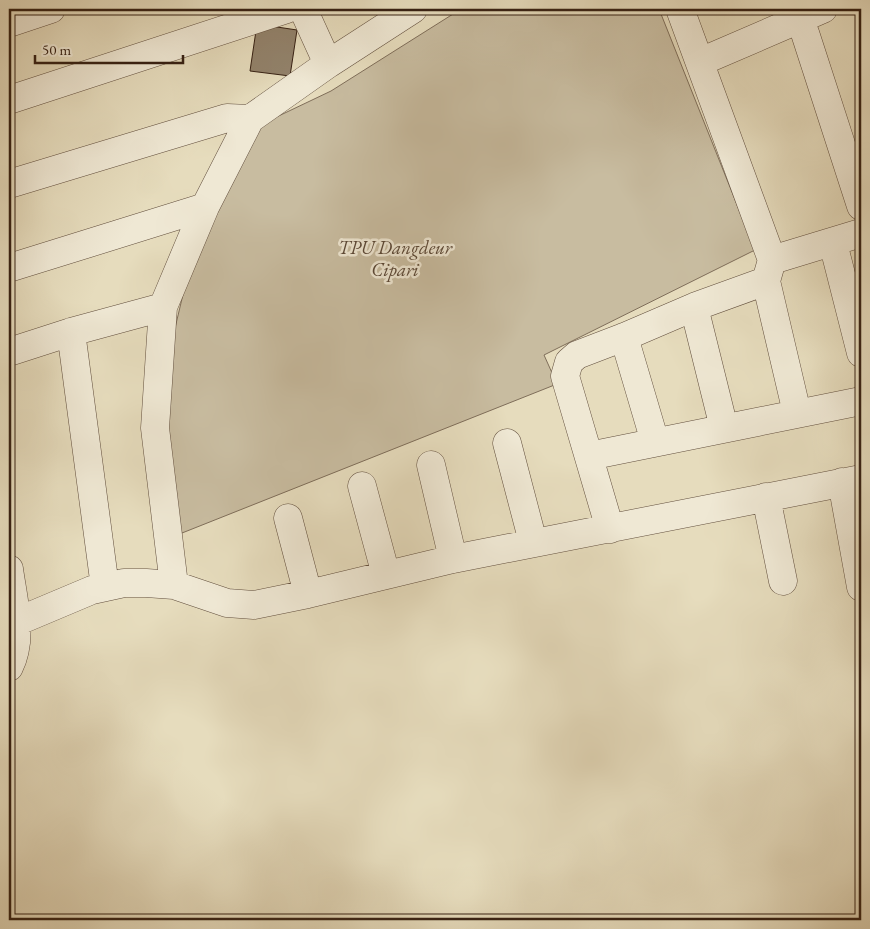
<svg xmlns="http://www.w3.org/2000/svg" width="870" height="929" font-family="'EB Garamond',serif">
	<style>
		.green { fill: #c8bca0; stroke: #7f6e5a }
		.building { fill: #92826b; stroke: #362013 }
		.lines { fill: none; stroke-linecap: round; stroke-linejoin: round }
		.minor-casing { stroke: #624f3e; stroke-width: 29 }
		.minor { stroke: #efe8d4; stroke-width: 28 }
		.labels { text-anchor: middle; dominant-baseline: central; stroke-width: 5; stroke-linejoin: round; paint-order: stroke }
		.park-label { font-size: 19px; font-style: italic; fill: #5a4736; stroke: #efe8d4 }
	</style>
	<rect width="100%" height="100%" fill="#e6dcbd"/>
	<filter id="stains"><feTurbulence type="fractalNoise" baseFrequency=".004" numOctaves="4"/><feColorMatrix values="0 0 0 0 .2 0 0 0 0 .09 0 0 0 0 .02 0 0 0 .5 -.17"/></filter>
	<radialGradient id="worn" r=".72"><stop offset=".6" stop-color="#630" stop-opacity="0"/><stop offset="1" stop-color="#630" stop-opacity=".3"/></radialGradient>
	<!-- green -->
	<path class="green" d="M461,9H659L755,250L544,355L557,384L177,535L160,391L201,219L245,132L331,91Z"/>
	<!-- building -->
	<path class="building" d="M257,24L297,30L290,76L250,71Z"/>
	<g class="lines">
		<defs>
			<path id="minor" d="M303,9L328,64
				M9,23L51,9
				M805,33L861,206
				M700,62L823,9
				M9,100L287,9
				M9,184L227,118L250,119
				M833,243L861,353
				M772,260L861,233
				M9,268L205,207
				M766,281L797,413
				M694,307L724,428
				M71,332L105,587
				M624,337L655,442
				M9,352L71,332L163,307
				M507,443L533,542
				M589,456L861,401
				M431,465L453,559
				M842,482L861,587
				M362,486L386,575
				M766,497L783,581
				M288,518L308,594
				M610,529L565,376L569,362L577,355L624,337L694,307L766,281L772,260L680,9
				M9,569C13,599 24,638 9,667
				M174,585L155,428L163,307L205,207L250,119L328,64L413,9
				M16,622L92,590L124,583H146L174,585L227,603L254,605L308,594L453,559L861,479"/>
		</defs>
		<!-- minor casing -->
		<use href="#minor" class="minor-casing"/>
		<!-- minor -->
		<use href="#minor" class="minor"/>
	</g>
	<g class="labels">
		<!-- park labels -->
		<g class="park-label">
			<text x="395" y="247">TPU Dangdeur<tspan x="395" dy="22">Cipari</tspan></text>
		</g>
	</g>
	<!-- margin -->
	<rect width="870" height="929" fill="none" stroke="#e6dcbd" stroke-width="30"/>
	<rect x="10" y="10" width="850" height="909" fill="none" stroke="#362013" stroke-width="2.5"/>
	<rect x="15" y="15" width="840" height="899" fill="none" stroke="#362013"/>
	<!-- scale -->
	<path d="M35 55v8h148v-8" fill="none" stroke="#362013" stroke-width="2.5"/>
	<text x="42" y="55" font-size="15" fill="#362013" stroke="#efe8d4" stroke-width="4" paint-order="stroke">50 m</text>
	<rect width="100%" height="100%" filter="url(#stains)"/>
	<rect width="100%" height="100%" fill="url(#worn)"/>
</svg>
